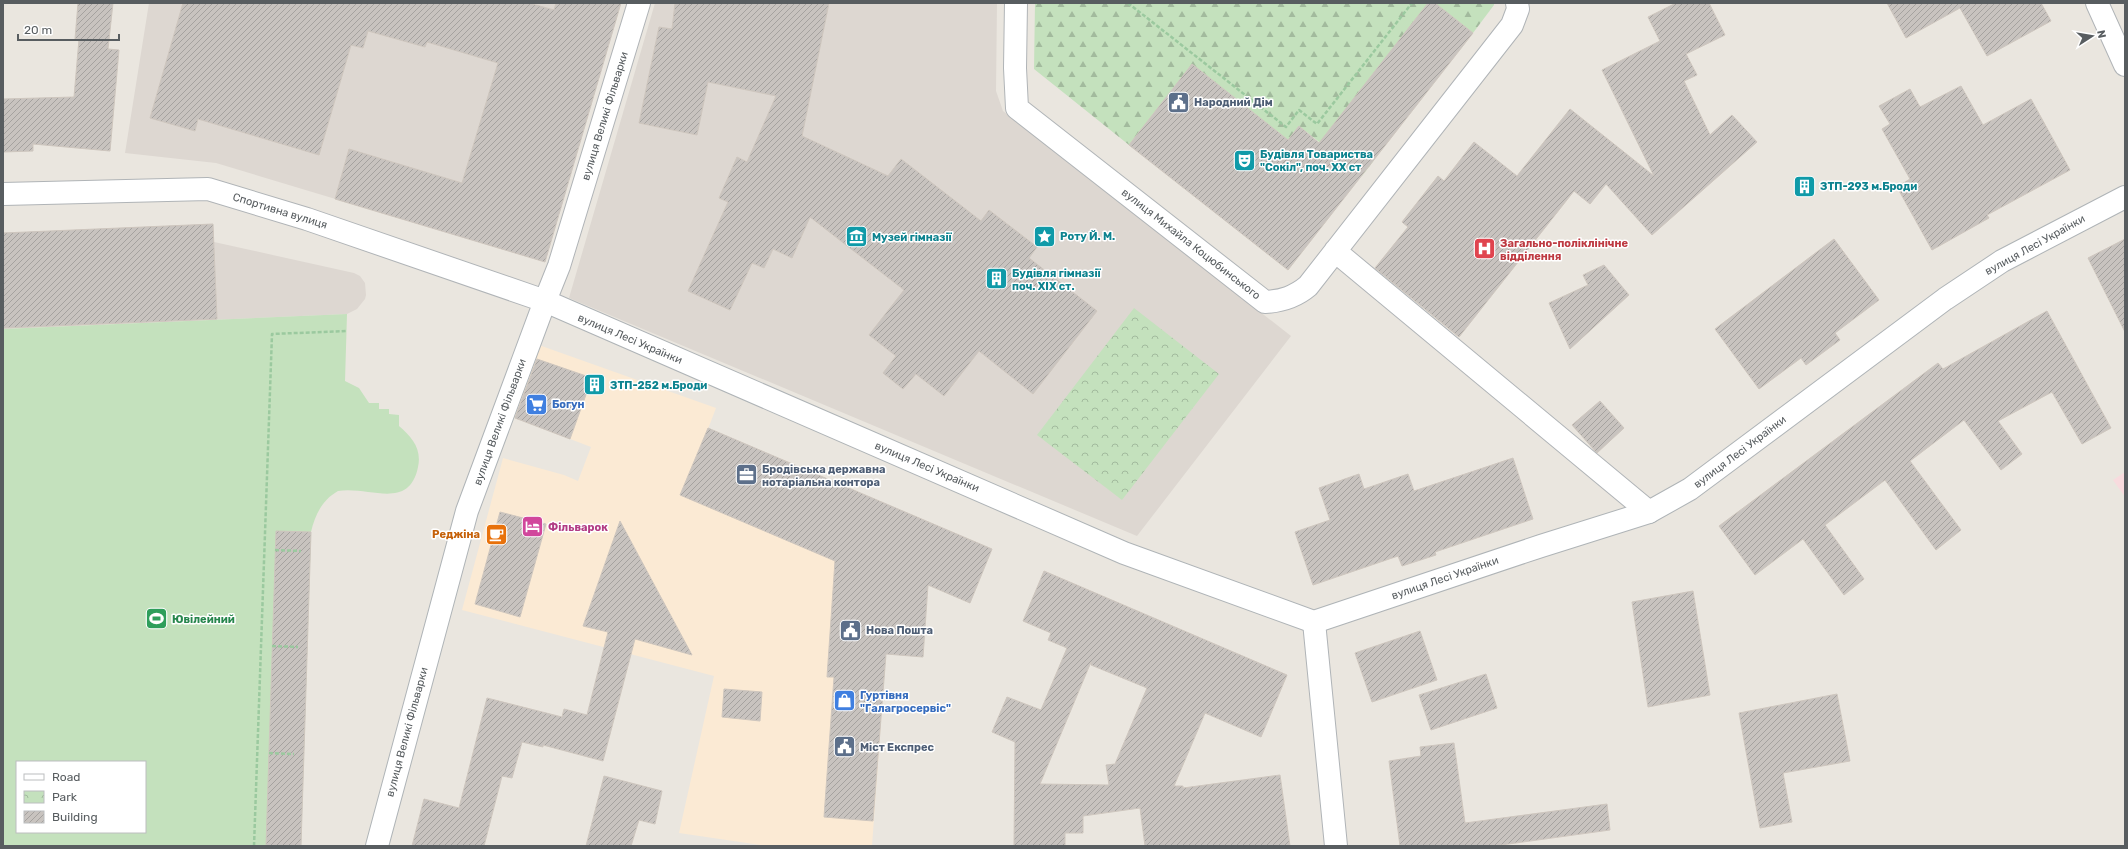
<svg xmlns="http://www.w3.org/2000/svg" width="2128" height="849" font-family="Rubik,sans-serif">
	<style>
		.commercial { fill: #fbead4 }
		.education { fill: #ddd7d1 }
		.medical { fill: #f8dbde }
		.green { fill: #c4e1bd; fill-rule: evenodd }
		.forest { fill: url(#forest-firs) }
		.park { fill: url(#park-crowns) }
		.building { fill: url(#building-hatch); stroke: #cec6be; fill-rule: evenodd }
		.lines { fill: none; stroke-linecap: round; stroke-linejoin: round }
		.street-casing { stroke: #b0b4b7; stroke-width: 24 }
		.secondary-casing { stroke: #afb4b7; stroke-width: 24 }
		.path { stroke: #9bc99f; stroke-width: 2.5; stroke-dasharray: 4 2; stroke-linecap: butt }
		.street { stroke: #fff; stroke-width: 22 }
		.secondary { stroke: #fff; stroke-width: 22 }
		.labels { text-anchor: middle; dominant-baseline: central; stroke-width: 3; stroke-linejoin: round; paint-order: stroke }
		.service-label { font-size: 11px; font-weight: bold; fill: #4e5e75; stroke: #fff; text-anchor: start }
		.street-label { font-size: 11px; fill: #585d60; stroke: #fff }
		.culture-label { font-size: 11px; font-weight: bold; fill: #0d838f; stroke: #fff; text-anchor: start }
		.health-label { font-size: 11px; font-weight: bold; fill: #be3a42; stroke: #fff; text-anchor: start }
		.shop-label { font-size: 11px; font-weight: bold; fill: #366cbe; stroke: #fff; text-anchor: start }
		.hotel-label { font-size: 11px; font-weight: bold; fill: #b23c85; stroke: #fff; text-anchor: start }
		.food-label { font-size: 11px; font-weight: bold; fill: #c56008; stroke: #fff; text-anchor: end }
		.leisure-label { font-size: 11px; font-weight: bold; fill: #27864d; stroke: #fff; text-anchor: start }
	</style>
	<defs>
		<pattern id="forest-firs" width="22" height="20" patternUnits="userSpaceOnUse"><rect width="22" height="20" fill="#c4e1bd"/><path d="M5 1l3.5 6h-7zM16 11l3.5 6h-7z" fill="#a2ba9d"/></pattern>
		<pattern id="park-crowns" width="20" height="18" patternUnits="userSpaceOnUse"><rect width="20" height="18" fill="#c4e1bd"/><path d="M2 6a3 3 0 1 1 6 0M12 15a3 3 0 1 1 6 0" fill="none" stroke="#a2ba9d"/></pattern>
		<pattern id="building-hatch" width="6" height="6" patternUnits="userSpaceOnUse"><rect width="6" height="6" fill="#c8c3bf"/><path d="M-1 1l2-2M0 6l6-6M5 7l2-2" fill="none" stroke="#a5a29f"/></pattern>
	</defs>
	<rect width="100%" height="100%" fill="#eae6df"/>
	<!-- commercial -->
	<path class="commercial" d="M536,344L716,408L708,429L891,584L872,846H768L679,833L714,676L462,610L503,458L564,475L578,481L591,447L510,416Z"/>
	<!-- education -->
	<path class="education" d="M149,3H621L545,262L216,163L125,153Z
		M655,3H997L996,91L1003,111L1291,336L1137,536L569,298Z
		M213,224L214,242L354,273L360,276L365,283L366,295L365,299L357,309L347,314L3,329V233Z"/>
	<!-- medical -->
	<path class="medical" d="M2125,472V497L2113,480Z"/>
	<!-- green -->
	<path class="green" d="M347,314L345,381L359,388L369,403H379V409H389V414L399,415V426C412,437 422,449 418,467C409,511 370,486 338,491C322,500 315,515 311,532L301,846H3V329ZM17,762H145V832H17Z"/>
	<!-- forest -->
	<path class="forest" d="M1035,3H1428L1333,126L1375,159L1362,176L1299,126L1288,140L1192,64L1129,145L1034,69Z
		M1435,3H1494V5L1473,33Z"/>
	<!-- park -->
	<path class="park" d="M1134,308L1219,374L1122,500L1037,435Z"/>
	<!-- building -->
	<path class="building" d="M78,3H113L108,49L119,50L110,151L33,144V151L3,152V99L74,97L79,39H75Z
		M183,3H529L554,10L556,3H621L545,262L335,199L349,149L462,183L498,63L427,42L425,47L368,31L363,48L351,45L319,155L198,119L195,131L150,118Z
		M675,3H829L802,136L888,176L901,159L981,221L989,210L1037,247L1029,258L1097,311L1033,394L979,351L944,396L916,374L903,389L883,373L896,356L869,335L904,290L810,217L792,258L773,249L764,268L752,263L730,310L688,291L728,202L719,198L737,157L747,162L776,96L708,82L697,135L639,123L659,27L672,29Z
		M1428,3H1435L1473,33L1288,270L1129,145L1192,64L1288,140L1299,126L1319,143Z
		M1676,3H1709L1725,35L1686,54L1697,75L1684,81L1710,135L1732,115L1757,142L1652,235L1606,184L1590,204L1574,191L1459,337L1375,268L1408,227L1402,222L1438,176L1444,181L1474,142L1517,176L1570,109L1654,176L1602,70L1660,41L1648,17Z
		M1887,3H2041L2051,21L1987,56L1960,8L1906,38Z
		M1961,86L1983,125L2031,99L2070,170L1987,215L1989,218L1932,250L1897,187L1910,179L1882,129L1890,124L1879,106L1910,89L1920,107Z
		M213,224L217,319L3,328V233Z
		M1834,239L1879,300L1835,333L1840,340L1806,365L1801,358L1759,389L1715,329Z
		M2125,239V332L2088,258Z
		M1604,265L1629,295L1570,349L1549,303L1588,285L1583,275Z
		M2047,311L2111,428L2082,444L2052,392L1998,421L2022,454L2001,470L1964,420L1910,461L1961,530L1936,550L1885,480L1825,525L1864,579L1844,595L1803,539L1755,575L1719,526L1938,363L1943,369Z
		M537,359L592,378L570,439L515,418Z
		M1600,401L1624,428L1597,453L1572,425Z
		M708,428L992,549L970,603L928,585L923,657L886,654L873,821L824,817L834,677H827L835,561L680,495Z
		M1513,458L1533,519L1435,552L1436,555L1402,566L1398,556L1313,585L1295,532L1330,520L1319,488L1359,474L1364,489L1408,474L1414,491Z
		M500,512L546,524L520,617L475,604Z
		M620,521L692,655L635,639L603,761L543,745V747L522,742L512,778L502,776L484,846H412L424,799L459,808L487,698L562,717L564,709L587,715L608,632L583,626Z
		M276,531L311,532L301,846H266Z
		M1044,571L1287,675L1261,737L1205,713L1174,786H1183V788L1280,775L1290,846H1145L1140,808L1083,816V833H1065V846H1014L1015,742L992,732L1007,697L1041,710L1067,648L1048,640L1051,633L1023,621ZM1091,662V665L1147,688L1115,764L1106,765L1109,785L1040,784Z
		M1693,591L1710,695L1648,707L1632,602Z
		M1420,631L1437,680L1372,702L1355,653Z
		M1486,674L1497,708L1431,730L1419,695Z
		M724,689L762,692L760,721L722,717Z
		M1837,694L1850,761L1783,773L1792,822L1760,828L1739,713Z
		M1454,743L1465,823L1607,804L1610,830L1494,846H1400L1389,761L1421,756L1420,747Z
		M604,776L662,791L655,824L639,820L631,846H586Z"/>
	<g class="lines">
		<defs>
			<path id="street" d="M1016,3L1015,68L1017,108L1265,302C1282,301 1295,297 1308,286L1512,25L1518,9L1517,3
				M2097,3L2125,65
				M3,194L208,189L307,219L545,301L559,266L639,3
				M1335,251L1649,512
				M1314,622L1336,846"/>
			<path id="secondary" d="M377,846L467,511L545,301L1124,553L1314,622L1541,546L1649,512L1690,489L1945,299L2002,261L2125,197"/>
		</defs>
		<!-- street casing -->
		<use href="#street" class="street-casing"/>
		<!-- secondary casing -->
		<use href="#secondary" class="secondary-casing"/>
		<!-- path -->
		<path class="path" d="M1128,3L1286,127L1299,110L1317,124L1412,3
			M275,550L301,551
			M272,646L298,647
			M269,753L294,754
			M254,846L272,334L346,331"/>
		<!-- street -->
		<use href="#street" class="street"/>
		<!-- secondary -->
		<use href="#secondary" class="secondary"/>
	</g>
	<!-- icons -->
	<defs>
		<symbol id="civic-square" viewBox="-11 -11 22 22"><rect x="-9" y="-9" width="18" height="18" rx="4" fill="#5c6f8a" stroke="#fff"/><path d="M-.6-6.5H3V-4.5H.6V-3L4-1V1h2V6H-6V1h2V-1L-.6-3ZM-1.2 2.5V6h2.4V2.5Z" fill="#fff"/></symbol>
		<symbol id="theatre-square" viewBox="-11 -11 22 22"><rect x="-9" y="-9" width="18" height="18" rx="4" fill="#0f9aa8" stroke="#fff"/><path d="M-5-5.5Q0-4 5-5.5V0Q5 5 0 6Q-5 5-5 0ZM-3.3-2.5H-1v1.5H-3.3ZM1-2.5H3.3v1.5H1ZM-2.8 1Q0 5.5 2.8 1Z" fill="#fff"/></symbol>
		<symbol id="building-square" viewBox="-11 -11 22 22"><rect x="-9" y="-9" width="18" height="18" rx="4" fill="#0f9aa8" stroke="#fff"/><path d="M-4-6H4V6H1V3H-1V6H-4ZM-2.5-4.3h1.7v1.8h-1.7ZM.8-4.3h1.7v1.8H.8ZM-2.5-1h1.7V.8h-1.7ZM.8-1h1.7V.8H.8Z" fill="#fff"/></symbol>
		<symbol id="sight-square" viewBox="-11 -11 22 22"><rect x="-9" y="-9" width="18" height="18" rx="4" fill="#0f9aa8" stroke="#fff"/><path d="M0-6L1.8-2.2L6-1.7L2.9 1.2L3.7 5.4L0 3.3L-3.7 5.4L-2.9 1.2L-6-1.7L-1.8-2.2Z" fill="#fff"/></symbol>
		<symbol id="museum-square" viewBox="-11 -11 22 22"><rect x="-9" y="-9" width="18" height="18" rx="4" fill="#0f9aa8" stroke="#fff"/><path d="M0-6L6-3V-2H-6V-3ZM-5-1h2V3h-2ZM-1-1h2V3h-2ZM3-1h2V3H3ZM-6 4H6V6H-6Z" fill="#fff"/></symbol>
		<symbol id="hospital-square" viewBox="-11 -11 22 22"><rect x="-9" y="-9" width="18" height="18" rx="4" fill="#e0444e" stroke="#fff"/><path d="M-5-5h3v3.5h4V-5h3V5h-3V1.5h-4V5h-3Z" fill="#fff"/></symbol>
		<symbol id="supermarket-square" viewBox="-11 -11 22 22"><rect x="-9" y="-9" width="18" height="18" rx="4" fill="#3f7fe0" stroke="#fff"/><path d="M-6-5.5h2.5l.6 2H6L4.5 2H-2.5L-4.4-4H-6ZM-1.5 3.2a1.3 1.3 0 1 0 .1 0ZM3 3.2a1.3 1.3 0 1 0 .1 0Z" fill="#fff"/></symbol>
		<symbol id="office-square" viewBox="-11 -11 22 22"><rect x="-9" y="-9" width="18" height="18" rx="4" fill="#5c6f8a" stroke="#fff"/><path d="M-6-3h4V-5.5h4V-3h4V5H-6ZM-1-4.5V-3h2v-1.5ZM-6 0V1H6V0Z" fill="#fff"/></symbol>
		<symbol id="hotel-square" viewBox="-11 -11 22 22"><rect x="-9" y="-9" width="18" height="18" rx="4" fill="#d1479c" stroke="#fff"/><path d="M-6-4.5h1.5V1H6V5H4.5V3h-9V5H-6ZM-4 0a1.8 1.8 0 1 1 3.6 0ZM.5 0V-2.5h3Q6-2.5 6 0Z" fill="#fff"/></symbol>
		<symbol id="cafe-square" viewBox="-11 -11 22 22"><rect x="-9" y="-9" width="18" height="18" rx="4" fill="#e8710a" stroke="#fff"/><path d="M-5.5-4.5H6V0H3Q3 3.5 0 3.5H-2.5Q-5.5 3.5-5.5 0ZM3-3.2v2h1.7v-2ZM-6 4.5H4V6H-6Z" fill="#fff"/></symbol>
		<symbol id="stadium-square" viewBox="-11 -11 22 22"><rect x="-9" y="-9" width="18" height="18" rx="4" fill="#2e9e5b" stroke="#fff"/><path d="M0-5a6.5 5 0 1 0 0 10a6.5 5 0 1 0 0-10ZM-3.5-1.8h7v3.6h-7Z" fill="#fff"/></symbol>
		<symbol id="shop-square" viewBox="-11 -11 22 22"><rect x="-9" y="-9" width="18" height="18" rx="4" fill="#3f7fe0" stroke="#fff"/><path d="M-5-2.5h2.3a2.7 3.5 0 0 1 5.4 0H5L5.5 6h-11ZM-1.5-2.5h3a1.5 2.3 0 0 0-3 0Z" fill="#fff"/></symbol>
	</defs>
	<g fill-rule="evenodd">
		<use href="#civic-square" x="1166" y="90" width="25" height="25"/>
		<use href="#theatre-square" x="1232" y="148" width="25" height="25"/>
		<use href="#building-square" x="1792" y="174" width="25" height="25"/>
		<use href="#sight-square" x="1032" y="224" width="25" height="25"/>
		<use href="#museum-square" x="844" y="224" width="25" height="25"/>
		<use href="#hospital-square" x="1472" y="236" width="25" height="25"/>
		<use href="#building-square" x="984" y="266" width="25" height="25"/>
		<use href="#building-square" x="582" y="372" width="25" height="25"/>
		<use href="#supermarket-square" x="524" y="392" width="25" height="25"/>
		<use href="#office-square" x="734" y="462" width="25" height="25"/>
		<use href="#hotel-square" x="520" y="514" width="25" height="25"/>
		<use href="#cafe-square" x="484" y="522" width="25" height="25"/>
		<use href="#stadium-square" x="144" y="606" width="25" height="25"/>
		<use href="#civic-square" x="838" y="618" width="25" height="25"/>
		<use href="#shop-square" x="832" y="688" width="25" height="25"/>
		<use href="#civic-square" x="832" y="734" width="25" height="25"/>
	</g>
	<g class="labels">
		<!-- service labels -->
		<g class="service-label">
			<text x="1194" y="102">Народний Дім</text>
			<text x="762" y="469">Бродівська державна<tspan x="762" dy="13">нотаріальна контора</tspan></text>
			<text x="866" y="630">Нова Пошта</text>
			<text x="860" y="747">Міст Експрес</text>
		</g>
		<!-- street labels -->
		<g class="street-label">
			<text transform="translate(605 116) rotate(-73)">вулиця Великі Фільварки</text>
			<text transform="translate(280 211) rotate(17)">Спортивна вулиця</text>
			<text transform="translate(1191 244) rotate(38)">вулиця Михайла Коцюбинського</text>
			<text transform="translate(2035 245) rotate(-29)">вулиця Лесі Українки</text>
			<text transform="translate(630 339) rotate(23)">вулиця Лесі Українки</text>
			<text transform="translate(500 422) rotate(-70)">вулиця Великі Фільварки</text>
			<text transform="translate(1740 452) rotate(-37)">вулиця Лесі Українки</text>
			<text transform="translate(927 467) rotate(23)">вулиця Лесі Українки</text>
			<text transform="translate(1445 578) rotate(-19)">вулиця Лесі Українки</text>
			<text transform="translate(407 732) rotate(-75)">вулиця Великі Фільварки</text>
		</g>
		<!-- culture labels -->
		<g class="culture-label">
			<text x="1260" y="154">Будівля Товариства<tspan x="1260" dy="13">"Сокіл", поч. ХХ ст</tspan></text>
			<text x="1820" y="186">ЗТП-293 м.Броди</text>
			<text x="1060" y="236">Роту Й. М.</text>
			<text x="872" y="237">Музей гімназії</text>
			<text x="1012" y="273">Будівля гімназії<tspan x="1012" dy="13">поч. XIX ст.</tspan></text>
			<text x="610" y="385">ЗТП-252 м.Броди</text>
		</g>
		<!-- health labels -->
		<g class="health-label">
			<text x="1500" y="243">Загально-поліклінічне<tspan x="1500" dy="13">відділення</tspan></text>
		</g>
		<!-- shop labels -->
		<g class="shop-label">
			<text x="552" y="404">Богун</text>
			<text x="860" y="695">Гуртівня<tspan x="860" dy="13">"Галагросервіс"</tspan></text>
		</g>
		<!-- hotel labels -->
		<g class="hotel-label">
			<text x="548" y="527">Фільварок</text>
		</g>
		<!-- food labels -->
		<g class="food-label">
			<text x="480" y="534">Реджіна</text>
		</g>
		<!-- leisure labels -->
		<g class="leisure-label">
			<text x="172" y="619">Ювілейний</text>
		</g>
	</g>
	<!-- border -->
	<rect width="2128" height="849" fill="none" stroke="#585d60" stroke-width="8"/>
	<!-- legend -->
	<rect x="16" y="761" width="130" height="72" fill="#ffffff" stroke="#bcbebf"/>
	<rect x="24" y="774" width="20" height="6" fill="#ffffff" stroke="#bcbebf"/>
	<text x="52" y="781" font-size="12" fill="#585d60">Road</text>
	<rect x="24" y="791" width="20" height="12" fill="url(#park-crowns)" stroke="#bcbebf"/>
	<text x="52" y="801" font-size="12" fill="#585d60">Park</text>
	<rect x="24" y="811" width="20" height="12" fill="url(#building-hatch)" stroke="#bcbebf"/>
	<text x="52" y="821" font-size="12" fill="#585d60">Building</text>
	<!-- north arrow -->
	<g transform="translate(2092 36) rotate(78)" stroke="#ffffff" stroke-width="3" paint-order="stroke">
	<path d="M0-3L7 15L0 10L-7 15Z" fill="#585d60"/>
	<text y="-6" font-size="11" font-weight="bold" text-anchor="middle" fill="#585d60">N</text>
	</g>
	<!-- scale -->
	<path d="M18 34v6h101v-6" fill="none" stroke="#585d60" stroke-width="2"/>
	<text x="24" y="34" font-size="12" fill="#585d60" stroke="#ffffff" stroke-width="3" paint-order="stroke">20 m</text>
</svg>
